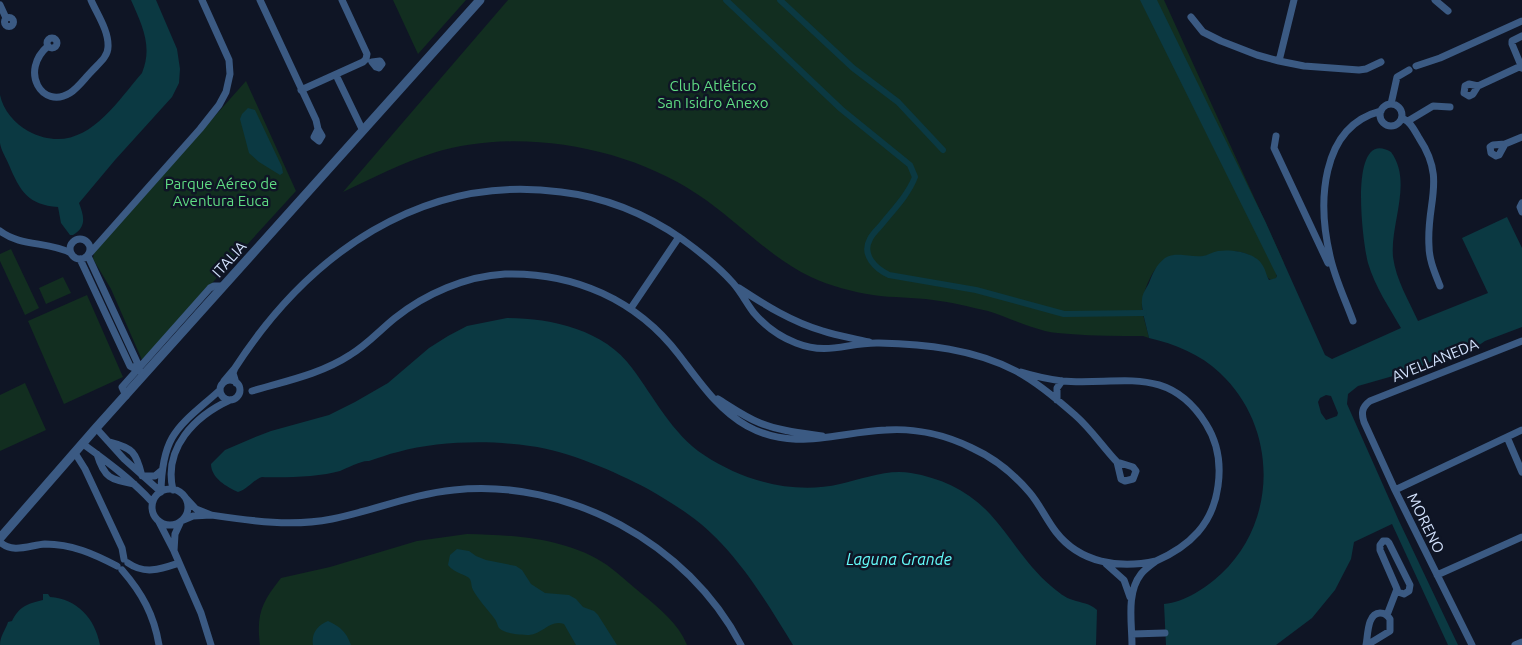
<svg xmlns="http://www.w3.org/2000/svg" width="1522" height="645" font-family="Ubuntu,sans-serif">
	<style>
		.green { fill: #122e20 }
		.water { fill: #0b3942; fill-rule: evenodd }
		.lines { fill: none; stroke-linecap: round; stroke-linejoin: round }
		.canal { stroke: #0b3942; stroke-width: 6 }
		.minor { stroke: #3b5a83; stroke-width: 7 }
		.tertiary { stroke: #3b5a83; stroke-width: 9 }
		.labels { text-anchor: middle; dominant-baseline: central; stroke-width: 5; stroke-linejoin: round; paint-order: stroke }
		.park-label { font-size: 15px; fill: #60dd84; stroke: #0f1525 }
		.street-label { font-size: 15px; fill: #d4e3fe; stroke: #0f1525 }
		.water-label { font-size: 16px; font-style: italic; fill: #64fcfb; stroke: #0f1525 }
	</style>
	<rect width="100%" height="100%" fill="#0f1525"/>
	<!-- green -->
	<path class="green" d="M393,0H466L418,54Z
		M508,0H1164L1284,263L1281,262L1274,263L1277,278L1271,280C1262,275 1264,263 1253,257C1238,248 1221,251 1205,256C1192,260 1177,258 1164,262C1152,266 1141,297 1142,308C1143,317 1147,328 1149,338L1143,336C1119,336 1095,336 1070,334C1062,333 1053,333 1045,331C1025,326 1007,317 988,311C970,307 951,302 933,300C914,297 893,298 873,295C853,292 830,286 811,277C767,256 737,220 697,194C625,146 517,127 433,153C402,163 372,178 343,192Z
		M246,81L296,191L142,360L111,289L93,259L94,252Z
		M11,249L39,308L25,315L0,261V254Z
		M63,277L71,293L46,304L39,288Z
		M87,295L123,377L64,404L28,321Z
		M25,383L46,430L0,451V395Z
		M467,534C514,535 567,538 607,565C619,574 631,585 642,594C660,609 678,623 687,645H260C256,614 262,602 281,578L330,567L417,541Z"/>
	<!-- water -->
	<path class="water" d="M131,0H156L177,49L180,69L179,83L172,97L115,160L79,203C84,216 87,227 73,235H70L61,223L58,207C28,205 20,191 9,165C6,158 1,150 0,143C0,127 0,111 0,95C3,110 15,124 28,131C81,159 112,108 142,73C153,46 142,25 131,0Z
		M1140,0H1157L1266,223L1325,355L1332,359L1401,328C1389,307 1375,287 1368,263C1363,245 1347,126 1391,152C1413,182 1390,223 1393,257C1396,280 1409,301 1418,321L1488,293L1462,238L1507,217L1522,248V327L1485,341L1475,348L1432,361L1414,370L1358,386L1348,394L1347,404L1399,521L1458,645H1448L1392,524L1354,542L1351,559L1335,590L1312,618L1276,645H1166L1164,604C1185,602 1206,588 1221,574C1279,520 1277,426 1220,373C1200,354 1175,344 1149,338C1147,327 1141,310 1142,300C1142,294 1146,289 1149,283C1153,273 1156,265 1165,258C1175,251 1192,258 1203,256C1208,255 1213,252 1218,251C1231,249 1256,252 1263,266C1266,271 1266,275 1269,280L1276,278L1277,276ZM1326,395L1331,396L1338,413L1337,416L1326,420L1321,413L1318,402L1320,398Z
		M248,108L255,110L282,167L283,173L280,175L259,162L249,153L240,119L242,114Z
		M507,318C551,318 605,330 632,368C654,397 672,434 704,455C743,481 794,495 840,484C863,479 887,469 911,473C941,478 969,491 990,514C1011,537 1026,565 1051,586C1057,591 1065,598 1073,600C1081,603 1090,603 1097,610L1096,645H793C771,609 750,574 721,543C700,520 674,504 648,489C614,471 568,451 530,446C489,440 438,441 398,452C388,454 379,458 369,461C362,460 347,468 340,471C320,477 283,478 262,477C253,480 248,489 238,492C227,487 211,478 211,464L225,450L253,438L271,431L329,415L355,402L388,383L429,348L448,336L467,326Z
		M457,549L469,551L476,556L486,560L516,566L522,570L531,584L545,593L569,595L576,599L583,607L594,611L598,615L617,645H576L564,624C550,619 543,634 529,635C521,635 505,634 499,628C497,625 497,621 494,618C488,610 478,599 473,590C471,587 472,583 470,579C466,574 455,574 448,565L450,555Z
		M43,594H48L50,597C77,599 95,618 100,645H0C0,636 6,629 8,622L12,621C19,607 26,604 43,600Z
		M328,621C341,627 346,632 351,645H313C311,633 318,625 328,621Z"/>
	<g class="lines">
		<!-- canal -->
		<path class="canal" d="M726,0L841,109L910,165L915,177C908,195 894,209 882,224C878,229 872,234 870,239C861,255 876,269 889,275L976,290L1064,314L1144,313
			M780,0L853,68L898,102L943,150"/>
		<!-- minor -->
		<path class="minor" d="M260,0L316,120L318,129
			M342,0L367,54L366,59
			M1435,0L1448,11
			M0,5L6,18
			M1191,17L1203,32L1221,41L1257,55L1279,61L1304,66L1359,70L1366,69L1381,62
			M4.5 22a4.5 4.5 0 1 1 9 0a4.5 4.5 0 1 1-9 0Z
			M1522,36L1512,41V44L1522,68
			M47 43a5 5 0 1 1 10 0a5 5 0 1 1-10 0Z
			M48,46C19,71 42,110 70,93C78,88 85,78 91,72C98,64 108,57 108,47C109,31 97,14 91,0
			M380,61L382,64L379,68L376,67L372,62Z
			M1279,61L1294,0
			M1416,66L1440,58L1522,21
			M336,75L363,131
			M1469,84L1478,86L1473,94L1469,96L1464,93L1465,86Z
			M1478,86L1521,66
			M301,90L363,62L366,59
			M1391,104L1397,77L1409,70
			M1380 115a11 11 0 1 1 22 0a11 11 0 1 1-22 0Z
			M1402,118C1411,122 1414,130 1419,138C1447,180 1426,202 1429,246C1429,260 1435,273 1440,286
			M1408,121L1433,106L1450,107
			M318,129L322,136L319,141L314,137Z
			M1276,136L1274,148L1328,263
			M1505,144L1499,155L1496,156L1491,153L1490,147L1493,145Z
			M1505,144L1522,137
			M1522,203L1520,207L1522,212
			M0,231C21,247 48,241 71,253
			M70 249a10 10 0 1 1 20 0a10 10 0 1 1-20 0Z
			M90,253L200,129L219,105L226,92L230,74L229,60L202,0
			M88,256L137,362V368
			M80,259L130,366L140,371
			M739,288C765,305 792,322 823,331C838,336 853,338 869,342
			M631,308L679,237
			M1353,321C1345,299 1335,279 1330,256C1318,205 1319,127 1381,111
			M235,368C308,255 421,173 561,192C604,197 646,214 682,239C700,252 718,266 733,283C741,292 747,304 754,313C765,326 780,337 796,343C829,356 848,342 879,343C925,344 974,349 1016,371C1037,382 1057,399 1075,415C1091,429 1102,446 1117,462
			M1021,372C1034,376 1048,379 1062,381C1119,386 1168,363 1206,424C1218,443 1221,465 1218,486C1213,524 1190,546 1156,561
			M220 390a10 10 0 1 1 20 0a10 10 0 1 1-20 0Z
			M224,381L235,368L233,373L236,383
			M252,391C286,381 321,374 350,355C367,345 380,330 395,318C425,294 466,276 505,274C574,272 637,300 679,355C699,381 718,410 747,426C794,452 837,432 886,430C915,428 946,435 972,448C994,458 1014,474 1030,493C1040,505 1046,519 1056,532C1080,563 1119,569 1156,561C1151,565 1145,569 1141,574C1126,593 1132,623 1132,645
			M126,396L122,387L210,288L214,286H224
			M718,399C731,407 745,417 760,423C780,431 801,433 822,436
			M1057,400V388L1062,381
			M96,428L124,459L161,492C162,432 180,426 220,390
			M1507,437L1522,472
			M109,442C133,448 136,452 142,476H155L161,471
			M83,444C108,462 132,480 152,502
			M75,453L85,469L122,548L124,559
			M97,454C104,478 111,480 134,484
			M1117,462L1133,467L1136,471L1133,479L1125,481L1121,479Z
			M152 507a18 18 0 1 1 36 0a18 18 0 1 1-36 0Z
			M173,490C163,448 195,416 230,400
			M1395,490L1522,430
			M211,515C252,521 291,527 332,519C373,511 412,494 454,490C568,478 688,543 741,645
			M159,522L174,551L175,534L181,521L193,516L211,515L196,509L184,496
			M0,542C13,554 30,545 45,544C72,544 94,554 117,566
			M174,551L201,613L211,645
			M128,563C145,575 161,569 179,563
			M1106,564L1124,580L1130,597
			M122,570C142,593 154,615 159,645
			M1437,575L1522,537
			M1387,615L1397,589L1380,550V545L1383,541H1387L1389,543L1410,585L1409,591L1404,594L1398,592L1397,589
			M1132,634L1165,633
			M1366,645C1368,636 1367,613 1380,613C1385,613 1387,615 1390,619V631L1367,645
			M1472,645L1395,490L1364,422C1361,413 1362,407 1370,401L1522,341
			M1515,645L1522,642"/>
		<!-- tertiary -->
		<path class="tertiary" d="M0,538L96,428L480,0"/>
	</g>
	<g class="labels">
		<!-- park labels -->
		<g class="park-label">
			<text x="713" y="85">Club Atlético<tspan x="713" dy="17">San Isidro Anexo</tspan></text>
			<text x="221" y="183">Parque Aéreo de<tspan x="221" dy="17">Aventura Euca</tspan></text>
		</g>
		<!-- street labels -->
		<g class="street-label">
			<text transform="translate(229 259) rotate(-48)">ITALIA</text>
			<text transform="translate(1435 360) rotate(-22)">AVELLANEDA</text>
			<text transform="translate(1426 523) rotate(64)">MORENO</text>
		</g>
		<!-- water labels -->
		<g class="water-label">
			<text x="899" y="559">Laguna Grande</text>
		</g>
	</g>
</svg>
